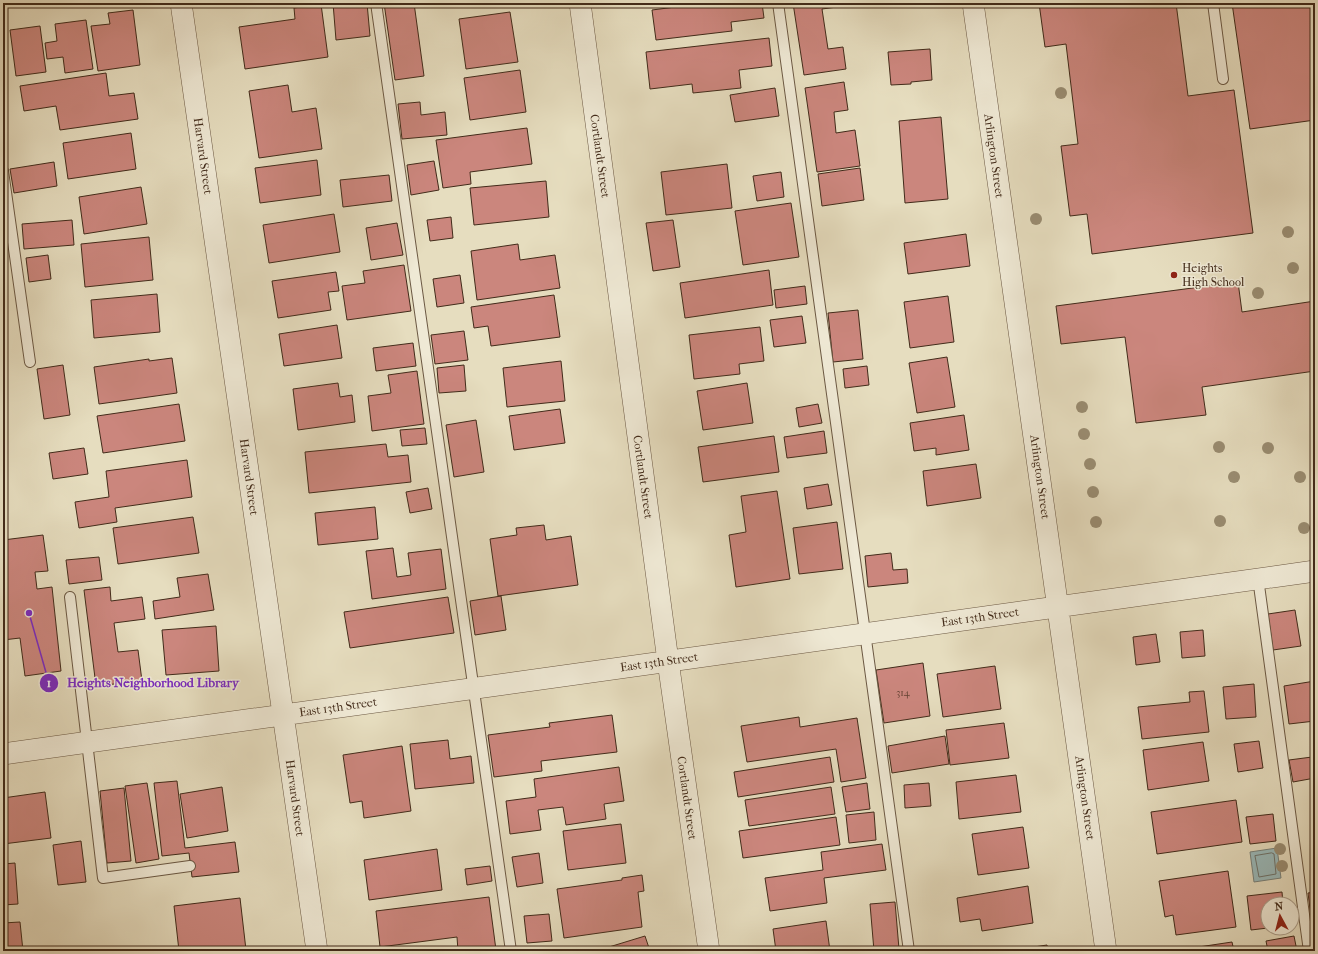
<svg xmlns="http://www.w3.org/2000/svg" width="1318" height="954" font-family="'IM FELL French Canon',serif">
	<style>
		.water { fill: #9ababb; stroke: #77817b }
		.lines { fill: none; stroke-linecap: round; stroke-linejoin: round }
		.shore { stroke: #6e726a; stroke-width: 1 }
		.building { fill: #cb867d; stroke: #422b1a }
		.service-casing { stroke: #6b5843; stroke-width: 12 }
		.minor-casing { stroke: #6b5843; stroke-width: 22 }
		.service { stroke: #efe9d5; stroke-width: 10 }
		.minor { stroke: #efe9d5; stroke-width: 21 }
		.tree { fill: #998c71 }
		.poi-dot { fill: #8f2418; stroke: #efe9d5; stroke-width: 1.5 }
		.labels { text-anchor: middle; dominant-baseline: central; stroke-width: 3; stroke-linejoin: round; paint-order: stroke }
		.number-label { font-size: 10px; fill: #644233 }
		.street-label { font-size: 12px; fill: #422b1a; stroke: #efe9d5 }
		.poi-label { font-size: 12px; fill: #422b1a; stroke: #efe9d5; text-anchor: start }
		.leader { fill: none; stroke: #7b2cbf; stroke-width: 1.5 }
		.callout-dot { fill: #7b2cbf; stroke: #efe9d5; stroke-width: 1.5 }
		.mark-label { font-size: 12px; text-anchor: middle; font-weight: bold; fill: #fff }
		.callout-label { font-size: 13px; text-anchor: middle; font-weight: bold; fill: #7b2cbf; stroke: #efe9d5; stroke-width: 3; stroke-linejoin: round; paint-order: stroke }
	</style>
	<rect width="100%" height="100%" fill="#e6ddbf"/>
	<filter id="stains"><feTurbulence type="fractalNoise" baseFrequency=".005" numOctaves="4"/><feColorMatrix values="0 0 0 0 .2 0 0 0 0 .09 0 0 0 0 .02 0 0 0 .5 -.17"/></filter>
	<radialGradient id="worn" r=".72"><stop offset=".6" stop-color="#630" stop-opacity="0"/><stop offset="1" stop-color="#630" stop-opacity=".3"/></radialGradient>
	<!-- water -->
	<path class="water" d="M1277,848L1281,878L1254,882L1250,852Z"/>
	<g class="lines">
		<!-- shore -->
		<path class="shore" d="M1272,853L1274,854L1276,874L1259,877L1255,856Z"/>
	</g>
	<!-- building -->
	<path class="building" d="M333,3H367L370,36L336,40Z
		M384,3H414L424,76L395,80Z
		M691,3H762L764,18L731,22L732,31L656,40L652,10L691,5Z
		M793,3H836L837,7L822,9L828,49L843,47L846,69L804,75Z
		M882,3H907L883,7Z
		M1039,3H1176L1188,96L1234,90L1253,233L1092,254L1087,214L1070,216L1061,146L1078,144L1066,44L1045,47Z
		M1232,3H1315V120L1250,129Z
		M321,4L328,57L245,69L239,27L295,19L294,8Z
		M133,10L140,65L98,71L91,26L110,24L108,13Z
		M510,12L518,62L466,69L459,19Z
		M86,20L93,69L65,73L63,57L47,59L45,43L57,41L55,24Z
		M40,26L46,72L16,76L10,30Z
		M769,38L772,66L739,70L741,88L693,93L692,84L650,89L646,52Z
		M930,49L932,80L911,82V84L891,85L888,52Z
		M520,70L526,112L470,120L464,78Z
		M106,73L109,96L134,93L138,119L60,130L56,106L24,111L20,86Z
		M844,82L848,110L834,112L836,133L855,130L860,166L817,172L805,88Z
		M288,85L292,112L316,108L322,149L259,158L249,91Z
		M775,88L779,116L735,122L730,95Z
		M420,102L421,115L445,112L447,135L402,139L398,104Z
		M941,117L948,199L905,203L899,121Z
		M527,128L532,164L470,172L471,184L443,188L436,140Z
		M131,133L136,169L68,179L63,143Z
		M317,160L321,195L260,203L255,168Z
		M434,161L439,190L411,195L407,165Z
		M54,162L57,186L14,193L10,169Z
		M727,164L732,208L666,215L661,172Z
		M860,168L864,200L822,206L818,174Z
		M781,172L784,197L757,201L753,176Z
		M389,175L392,201L343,207L340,180Z
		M546,181L549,217L474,225L470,188Z
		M141,187L147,224L84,234L79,197Z
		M791,203L799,257L743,265L735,211Z
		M334,214L340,252L269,263L263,225Z
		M451,217L453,238L430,241L427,220Z
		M72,220L74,245L24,249L22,224Z
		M673,220L680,267L653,271L646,223Z
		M397,223L403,255L371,260L366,228Z
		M966,234L970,266L908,274L904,243Z
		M149,237L153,280L85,287L81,244Z
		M518,244L520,260L555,255L560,288L477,300L471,251Z
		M48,255L51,279L29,282L26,258Z
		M404,265L411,311L347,320L342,286L365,283L363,271Z
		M769,270L773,305L685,318L680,283Z
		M336,272L339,291L328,292L331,310L278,318L272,281Z
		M460,275L464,303L437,307L433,279Z
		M1238,282L1242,312L1315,301V371L1202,387L1206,415L1136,423L1125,337L1061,344L1056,306Z
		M805,286L807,304L776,308L774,290Z
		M157,294L160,332L94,338L91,300Z
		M554,295L560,337L491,346L488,326L474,328L471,307Z
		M948,296L954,342L910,348L904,302Z
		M858,310L863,359L833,362L828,313Z
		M802,316L806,343L774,347L770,320Z
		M337,325L342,358L284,366L279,334Z
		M760,327L764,361L739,364L740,374L694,379L689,335Z
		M464,331L468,360L435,364L431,335Z
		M413,343L416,366L376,371L373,348Z
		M947,357L955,407L917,413L909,363Z
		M172,358L177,393L99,404L94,367L149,359V361Z
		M561,361L565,401L507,407L503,368Z
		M63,365L70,415L44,419L37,369Z
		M464,365L466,391L439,393L437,368Z
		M867,366L869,385L845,388L843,369Z
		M417,371L424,424L372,431L368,396L391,393L388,375Z
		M338,383L340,397L352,395L355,422L298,430L293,389Z
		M747,383L753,423L703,430L697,391Z
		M179,404L185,441L103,453L97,416Z
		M818,404L822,423L799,427L796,408Z
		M560,409L565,443L514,450L509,416Z
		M964,415L969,450L936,455V448L914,451L910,423Z
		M476,420L484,472L454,477L446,425Z
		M425,428L427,444L402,446L400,430Z
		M824,431L827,453L787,458L784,437Z
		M774,436L779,472L703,482L698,447Z
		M386,444L388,457L408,455L411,482L309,493L305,452Z
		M84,448L88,474L53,479L49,453Z
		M187,460L192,497L115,508L117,522L79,528L75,502L109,497L106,471Z
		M976,464L981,498L927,506L923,471Z
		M828,484L832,505L807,509L804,488Z
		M428,488L432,509L410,513L406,492Z
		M777,491L790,579L736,587L729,535L746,532L741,496Z
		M375,507L378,539L318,545L315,513Z
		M193,517L199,553L118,564L113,528Z
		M837,522L843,569L799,574L793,528Z
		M544,525L546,540L571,536L578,585L498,596L490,539L517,535L516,528Z
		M43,535L48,571L35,572L37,589L52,587L61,671L25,676L20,638L3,640V540Z
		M393,548L397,577L411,575L408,553L441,549L446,589L372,599L366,551Z
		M891,553L893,570L907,569L908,583L868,587L865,556Z
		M99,557L102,580L69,584L66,560Z
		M208,574L214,610L155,619L153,601L180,597L177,578Z
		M110,587L111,601L142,597L145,619L114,623L118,652L138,650L142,681L96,686L84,590Z
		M501,596L506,630L475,635L470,601Z
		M448,597L454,633L350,648L344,612Z
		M1295,610L1301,646L1273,650L1268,614Z
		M216,626L219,671L166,675L162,630Z
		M1203,630L1205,656L1182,658L1180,632Z
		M1156,634L1160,662L1136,665L1133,637Z
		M3,650L6,676H3Z
		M923,663L930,716L884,723L876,670Z
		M995,666L1001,709L943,717L937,674Z
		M1315,681V721L1289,724L1284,686Z
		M1254,684L1256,717L1226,719L1223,687Z
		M1204,691L1209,732L1142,739L1138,707L1190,702L1189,692Z
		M612,715L617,752L541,761L542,771L494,777L488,735L550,727L549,723Z
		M799,717L800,727L857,718L866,778L841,782L836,749L747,762L741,726Z
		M1004,723L1009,758L950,765L946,730Z
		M945,736L949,764L892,773L888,746Z
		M448,740L450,759L471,756L474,783L415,789L410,744Z
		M1259,741L1263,768L1238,772L1234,744Z
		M1203,742L1209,781L1148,790L1143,750Z
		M402,746L411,811L364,818L362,801L350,803L343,755Z
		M830,757L834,782L738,797L734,772Z
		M1312,757L1315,778L1293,782L1289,760Z
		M619,767L624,801L604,804L606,819L566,825L563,807L538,810L541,830L510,834L506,801L536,797L534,779Z
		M1016,775L1021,812L959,819L956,782Z
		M177,781L185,848L235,842L239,872L192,877L189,853L162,856L154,783Z
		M147,783L159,859L136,863L125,786Z
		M867,783L870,809L846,812L842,787Z
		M929,783L931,806L905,808L904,785Z
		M222,787L228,831L187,838L180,794Z
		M831,787L835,814L749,826L745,800Z
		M124,788L131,861L107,863L100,791Z
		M45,792L51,838L3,844V798Z
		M1236,800L1242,842L1157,854L1151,812Z
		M874,812L876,840L849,843L846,815Z
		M1273,814L1276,841L1250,844L1246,817Z
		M836,817L840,845L743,858L739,831Z
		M621,824L626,863L568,870L563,831Z
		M1023,827L1029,868L978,875L972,834Z
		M81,841L86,882L58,885L53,845Z
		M882,844L886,870L824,878L827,903L770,911L765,878L823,870L821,852Z
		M437,849L442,890L369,900L364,860Z
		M539,853L543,883L517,887L512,857Z
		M15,863L18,904L3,905V864Z
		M490,866L492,881L467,885L465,869Z
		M1228,871L1236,927L1176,935L1173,915L1165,917L1159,881Z
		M642,875L644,891L638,892L642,927L564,938L557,889L622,880V878Z
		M1028,886L1033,923L982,931L980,919L960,922L957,898Z
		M1282,892L1283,904H1268V928L1251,930L1247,896Z
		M1315,892V916L1311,917L1308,893Z
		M489,897L496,950L458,951L457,937L380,947L376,911Z
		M240,898L246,950L179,951L174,906Z
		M895,902L899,949L874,951L870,904Z
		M549,914L552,941L527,943L524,916Z
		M826,921L830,951H776L773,929Z
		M20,922L23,951H3V923Z
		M645,936L650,951H611L609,947Z
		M1294,936L1297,951H1268L1266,941Z
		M1232,942L1234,951H1172Z
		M1047,945L1048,951H1008Z
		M154,947L155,951H124V950Z"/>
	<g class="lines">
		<defs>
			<path id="service" d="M376,3L511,951
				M778,3L909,951
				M1213,3L1223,79
				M3,171L30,362
				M1258,578L1309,951
				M70,597L103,878L190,866"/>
			<path id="minor" d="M181,3L317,951
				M580,3L668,661L709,951
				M973,3L1106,951
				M3,754L1315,571"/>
		</defs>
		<!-- service casing -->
		<use href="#service" class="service-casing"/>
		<!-- minor casing -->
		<use href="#minor" class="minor-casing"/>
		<!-- service -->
		<use href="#service" class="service"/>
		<!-- minor -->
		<use href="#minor" class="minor"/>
	</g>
	<!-- trees -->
	<g class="tree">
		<circle cx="1061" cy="93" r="6"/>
		<circle cx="1036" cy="219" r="6"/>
		<circle cx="1288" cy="232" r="6"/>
		<circle cx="1293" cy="268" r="6"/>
		<circle cx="1258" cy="293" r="6"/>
		<circle cx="1082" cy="407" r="6"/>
		<circle cx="1084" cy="434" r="6"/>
		<circle cx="1219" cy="447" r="6"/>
		<circle cx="1268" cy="448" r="6"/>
		<circle cx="1090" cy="464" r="6"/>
		<circle cx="1234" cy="477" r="6"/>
		<circle cx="1300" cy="477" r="6"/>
		<circle cx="1093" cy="492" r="6"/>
		<circle cx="1220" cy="521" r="6"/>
		<circle cx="1096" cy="522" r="6"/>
		<circle cx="1304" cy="528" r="6"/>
		<circle cx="1280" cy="849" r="6"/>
		<circle cx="1282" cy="866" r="6"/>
	</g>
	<!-- markers -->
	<circle class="poi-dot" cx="1174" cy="275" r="4"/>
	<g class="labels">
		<!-- number labels -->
		<g class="number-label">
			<text x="903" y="693">314</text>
		</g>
		<!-- street labels -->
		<g class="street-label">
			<text transform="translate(203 156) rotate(82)">Harvard Street</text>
			<text transform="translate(600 156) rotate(82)">Cortlandt Street</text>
			<text transform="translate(994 156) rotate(82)">Arlington Street</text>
			<text transform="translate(249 477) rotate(82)">Harvard Street</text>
			<text transform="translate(643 477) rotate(82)">Cortlandt Street</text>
			<text transform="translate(1040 477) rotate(82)">Arlington Street</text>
			<text transform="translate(980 617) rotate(-8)">East 13th Street</text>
			<text transform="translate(659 662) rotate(-8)">East 13th Street</text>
			<text transform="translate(338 707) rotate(-8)">East 13th Street</text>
			<text transform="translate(295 798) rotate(82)">Harvard Street</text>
			<text transform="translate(687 798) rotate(82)">Cortlandt Street</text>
			<text transform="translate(1085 798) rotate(82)">Arlington Street</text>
		</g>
		<!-- poi labels -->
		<g class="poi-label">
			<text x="1182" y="268">Heights<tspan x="1182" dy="14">High School</tspan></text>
		</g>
	</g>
	<!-- callouts -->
	<path class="leader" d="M29 613L49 683"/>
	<g class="callout-dot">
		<circle cx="29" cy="613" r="4"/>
		<circle cx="49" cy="683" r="10"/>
	</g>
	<g class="mark-label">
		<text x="49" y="687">1</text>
	</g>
	<g class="callout-label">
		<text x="153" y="687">Heights Neighborhood Library</text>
	</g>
	<!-- margin -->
	<rect width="1318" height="954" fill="none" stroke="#e6ddbf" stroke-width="16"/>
	<rect x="4" y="4" width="1310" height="946" fill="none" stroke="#422b1a" stroke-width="2"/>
	<rect x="8" y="8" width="1302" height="938" fill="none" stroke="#422b1a"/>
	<!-- north arrow -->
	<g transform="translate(1280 916) rotate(353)"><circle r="19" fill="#efe9d5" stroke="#aa9d8a"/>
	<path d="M0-3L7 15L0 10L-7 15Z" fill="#8f2418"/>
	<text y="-6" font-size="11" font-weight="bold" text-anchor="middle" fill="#422b1a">N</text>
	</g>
	<rect width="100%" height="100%" filter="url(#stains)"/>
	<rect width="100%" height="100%" fill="url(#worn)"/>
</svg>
